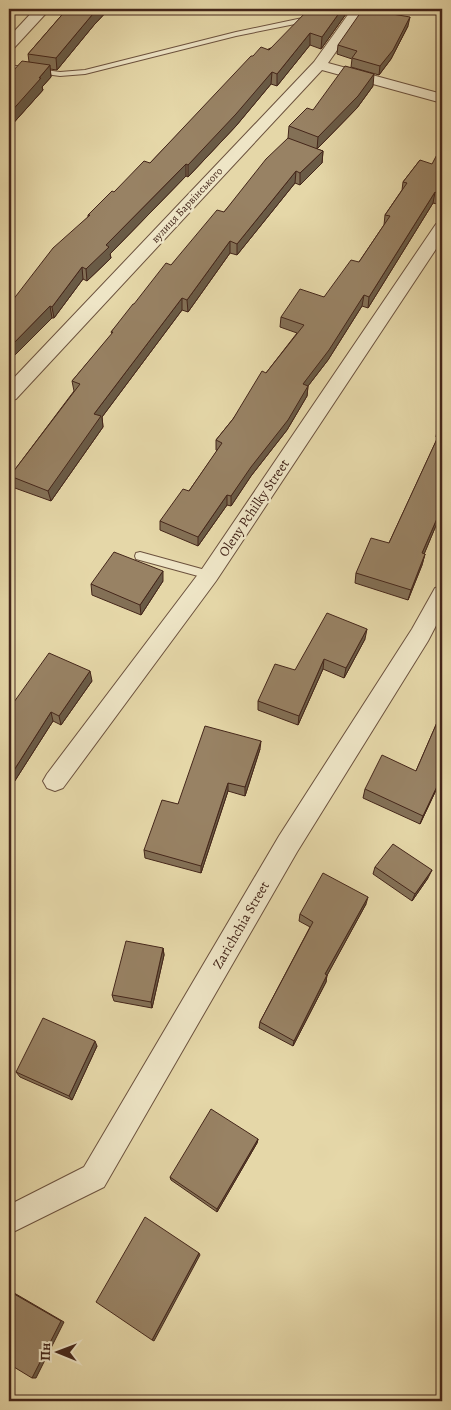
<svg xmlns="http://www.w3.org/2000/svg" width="451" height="1410" font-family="Alegreya,serif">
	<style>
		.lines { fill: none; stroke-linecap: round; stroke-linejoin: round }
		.lane-casing { stroke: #6c523e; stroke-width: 2 }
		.street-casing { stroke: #6c523e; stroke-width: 2 }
		.lane { fill: #eee5c6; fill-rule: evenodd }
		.street { fill: #eee5c6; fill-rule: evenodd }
		.wall { fill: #837056; stroke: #44261a }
		.shaded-wall { fill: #6a5b46; stroke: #44261a }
		.building { fill: #988264; stroke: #44261a }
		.labels { text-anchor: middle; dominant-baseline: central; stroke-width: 5; stroke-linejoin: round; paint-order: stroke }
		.far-street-label { font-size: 11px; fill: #44261a; stroke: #eee5c6 }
		.street-label { font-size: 14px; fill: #44261a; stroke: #eee5c6 }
	</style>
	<rect width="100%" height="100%" fill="#e5d7a8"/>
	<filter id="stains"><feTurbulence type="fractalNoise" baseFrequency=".004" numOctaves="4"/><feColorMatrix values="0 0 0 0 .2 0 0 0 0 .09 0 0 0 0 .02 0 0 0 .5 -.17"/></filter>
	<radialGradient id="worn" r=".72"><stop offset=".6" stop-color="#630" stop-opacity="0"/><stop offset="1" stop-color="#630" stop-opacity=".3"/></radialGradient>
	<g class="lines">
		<defs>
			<path id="lane" d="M348,9H361L332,16L328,14Z
				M312,16H315V20L236,36L85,74L60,76L9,69V65L60,72L85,70L236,32Z
				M140,552L209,571L214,575L209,579L136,559L135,556L136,553Z"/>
			<path id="street" d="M35,9H50L14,48L9,49V37Z
				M352,9H366L328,63L442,94V103L322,70L16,399L9,401V383L314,62Z
				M442,223V240L216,581L63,788L55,791L47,788L43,781L47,774L202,569L436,224Z
				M442,586V614L428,641L297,852L104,1187L9,1234V1205L84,1167L279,836L412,629L435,588Z"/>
		</defs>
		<!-- lane casing -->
		<use href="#lane" class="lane-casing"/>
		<!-- street casing -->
		<use href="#street" class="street-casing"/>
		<!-- lane -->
		<use href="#lane" class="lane"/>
		<!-- street -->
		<use href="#street" class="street"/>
	</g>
	<!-- wall -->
	<path class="wall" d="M67,9H109L94,25L57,70L50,69L51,77L42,87L43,90L9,128V71H13L29,62L28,54Z
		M346,14L321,49L310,45L277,86L271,84L236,126L188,177L186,176L110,254L111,258L87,281L83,279L54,318H52L10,360L9,359V305L88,217V215L114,192L150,163L253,56Z
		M408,26L391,59L379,75L351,67L352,59L337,54L338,45Z
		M373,86L357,108L317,149L323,151L322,163L300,185L295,183L237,255L230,253L188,312L182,310L102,417L103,427L51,501L12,487L10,476L74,391L72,381L112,334L111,332L171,265L224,212L288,138L289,126L313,110Z
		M420,160L442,196L437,204L433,203L368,308L362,306L328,360L308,386L307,396L287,430L251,476L231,506L227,505L198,546L160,530V521L189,491L217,451L216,450V440L233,419L266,373L297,333L280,327L281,317L324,297L359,262L384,225L385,215L402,190L403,182Z
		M442,419V511L424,554H425L422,565L408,600L355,583L356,573L389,543L438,437H436L438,425Z
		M163,581L141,615L92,595L91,584Z
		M365,639L344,678L323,669L298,725L258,710V701L295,670Z
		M92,681L61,725L53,721L9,790V709Z
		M442,711V790L437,788L420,824L363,798L365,789L416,771Z
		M260,749L245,796L228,791L201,873L145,858L144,850L178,804Z
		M375,867L428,878L412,901L373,874Z
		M366,904L327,975L326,982L293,1046L259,1028L260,1022L310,927L299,921L300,914Z
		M163,948L164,955L152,1008L114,1001L112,995Z
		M97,1046L72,1100L20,1077L16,1072Z
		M258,1139L257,1143L217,1212L171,1180L170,1177Z"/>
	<!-- shaded-wall -->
	<path class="shaded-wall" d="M97,9H109L94,25L57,70L56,58Z
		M342,9H346V14L321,49L322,37Z
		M410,17L408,26L391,59L379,75L380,66Z
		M310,33V45L277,86V74Z
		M50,65L51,77L42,87L43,90L9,128V114Z
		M272,72L271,84L236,126L188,177V165Z
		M374,74L373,86L357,108L317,149L318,137Z
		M323,151L322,163L300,185V173Z
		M186,164V176L110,254L111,258L87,281L86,269L106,245Z
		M296,171L295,183L237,255V244Z
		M442,188V196L437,204L438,194Z
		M435,192L433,203L368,308L369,297Z
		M230,241V253L188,312L187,300Z
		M82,267L83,279L54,318L52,307Z
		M364,295L362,306L328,360L308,386L307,396L287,430L251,476L231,506V496L303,384Z
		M182,298V310L102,417L103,427L51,501L48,491L94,414Z
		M50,306L52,318L10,360L9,354V348Z
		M227,495V505L198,546V537Z
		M442,507V511L420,564L422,553Z
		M425,554L422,565L408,600L411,590Z
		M163,571V581L141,615L140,605Z
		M367,629L365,639L344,678L346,668Z
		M324,659L323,669L298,725L299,716Z
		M90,671L92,681L61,725L59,716Z
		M51,712L53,721L9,790V778Z
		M261,741L260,749L245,796V787Z
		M440,780L437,788L420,824L423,816Z
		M228,783V791L201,873V866Z
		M432,870L428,878L412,901L415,894Z
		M368,897L366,904L324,981L325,974Z
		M163,948L164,955L152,1008L151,1002Z
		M327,975L326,982L293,1046L294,1041Z
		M95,1041L97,1046L72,1100L69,1096Z
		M258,1139L257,1143L217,1212V1209Z
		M199,1253L200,1255L154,1341L152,1340Z
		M9,1290L64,1322L36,1378H32Z"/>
	<!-- building -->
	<path class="building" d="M67,9H97L56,58L28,54Z
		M317,9H342L322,37L310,33L277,74L272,72L236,114L188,165L186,164L106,245L109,247L86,269L82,267L52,307L50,306L9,348V305L53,248L90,215H88L112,191L114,192L144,161L150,163L251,56H253L261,47L269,50L307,11Z
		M363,9L410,17L393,50L380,66L352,58L357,51L338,45Z
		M22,61L50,65L39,78H41L9,114V70L13,71Z
		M345,66L374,74L358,96L318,137L289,126L307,108L313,110Z
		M288,138L323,151L300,173L296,171L237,244L230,241L187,300L182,298L94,414L101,416L48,491L10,476L80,384L72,381L113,332H111L133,304H134L166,263L171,265L217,210L224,212L266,159Z
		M442,145V188L438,194L435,192L369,297L364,295L329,350L303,384L308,386L288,420L251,467L231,496L227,495L198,537L160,521L183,489L189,491L222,443L216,440L233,419L262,371L266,373L304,325L281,317L300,289L324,297L351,260L359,262L390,216L385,215L407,183L403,182L420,160L432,164Z
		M442,419V427L438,425Z
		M442,428V507L422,553L425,554L411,590L356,573L371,538L389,543Z
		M114,552L163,571L140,605L91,584Z
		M327,613L367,629L346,668L324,659L299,716L258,701L275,664L295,670Z
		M49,653L90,671L59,716L51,712L9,778V709Z
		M442,711V780H440L423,816L365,789L382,755L416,771Z
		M205,726L261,741L245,787L228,783L201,866L144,850L162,800L178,804Z
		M393,844L432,870L415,894L375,867Z
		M323,873L368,897L325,974L327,975L294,1041L260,1022L313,922L300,914Z
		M126,941L163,948L151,1002L112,995Z
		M43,1018L95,1041L69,1096L16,1072Z
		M211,1109L258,1139L217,1209L170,1177Z
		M145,1217L199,1253L152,1340L96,1302Z
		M9,1291L61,1321L32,1378L9,1364Z"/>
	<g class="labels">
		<!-- far-street labels -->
		<g class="far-street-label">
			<text transform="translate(187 205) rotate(-47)">вулиця Барвінського</text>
		</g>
		<!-- street labels -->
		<g class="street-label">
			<text transform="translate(254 508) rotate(-56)">Oleny Pchilky Street</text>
			<text transform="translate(241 925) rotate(-60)">Zarichchia Street</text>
		</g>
	</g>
	<!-- margin -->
	<rect width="451" height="1410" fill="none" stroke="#e5d7a8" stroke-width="30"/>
	<rect x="10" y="10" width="431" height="1390" fill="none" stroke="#44261a" stroke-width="2.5"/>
	<rect x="15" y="15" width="421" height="1380" fill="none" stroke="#44261a"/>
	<!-- north arrow -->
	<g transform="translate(58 1352) rotate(271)" stroke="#eee5c6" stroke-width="4" paint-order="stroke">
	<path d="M0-4L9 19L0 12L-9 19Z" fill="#44261a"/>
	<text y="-8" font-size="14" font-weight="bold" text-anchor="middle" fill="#44261a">Пн</text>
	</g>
	<rect width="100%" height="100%" filter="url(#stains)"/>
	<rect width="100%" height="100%" fill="url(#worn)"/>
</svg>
